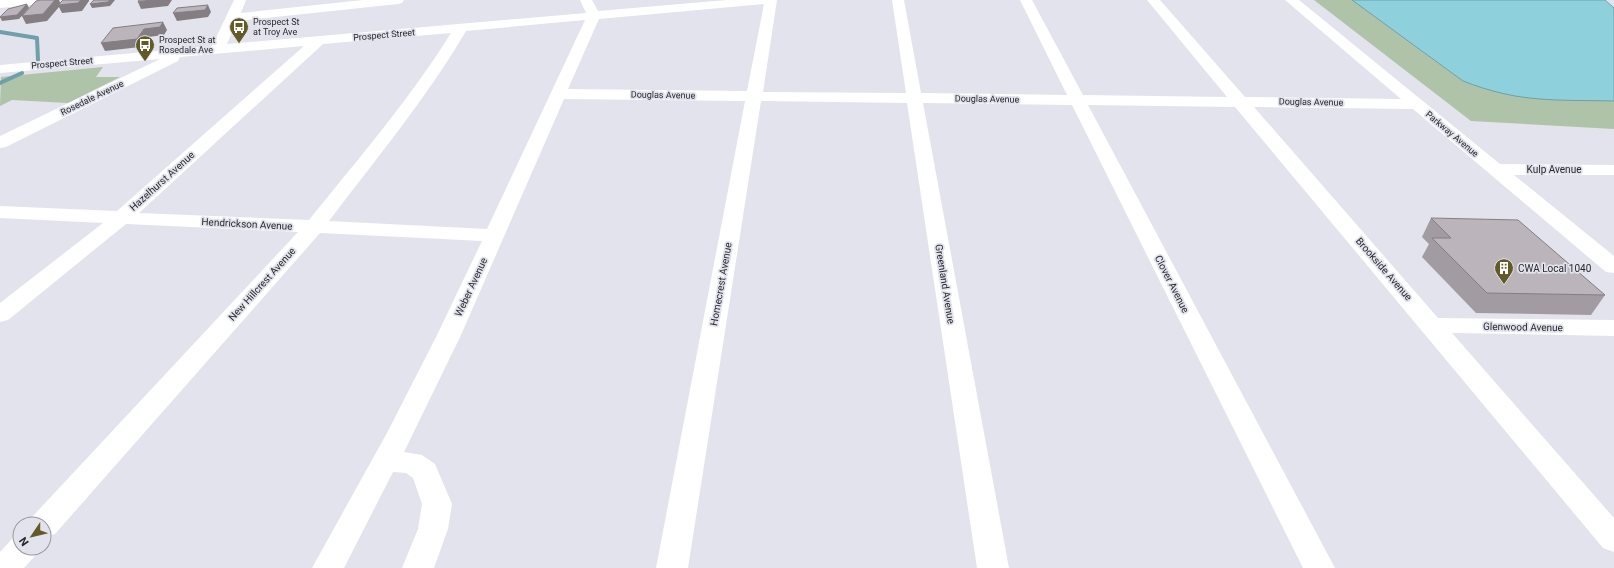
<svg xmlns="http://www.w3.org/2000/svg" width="1614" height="568" font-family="Roboto,sans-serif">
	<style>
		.green { fill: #aec3a8 }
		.water { fill: #8ed1dd; stroke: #6f9fa8 }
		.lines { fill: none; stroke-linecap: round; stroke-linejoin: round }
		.stream { stroke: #6f9fa8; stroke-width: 4 }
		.minor { fill: #fff; fill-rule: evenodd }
		.wall { fill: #a29ba1 }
		.shaded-wall { fill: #847e83 }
		.building { fill: #bcb4bb; stroke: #847e83 }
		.labels { text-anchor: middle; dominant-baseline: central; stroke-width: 3.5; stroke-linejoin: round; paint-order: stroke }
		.far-poi-label { font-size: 9px; fill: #28292c; stroke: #e2e3ed; text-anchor: start }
		.far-street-label { font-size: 9px; fill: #28292c; stroke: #e2e3ed }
		.street-label { font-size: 10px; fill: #28292c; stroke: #e2e3ed }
		.poi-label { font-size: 10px; fill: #28292c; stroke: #e2e3ed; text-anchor: start }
	</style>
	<rect width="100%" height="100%" fill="#e2e3ed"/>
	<!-- green -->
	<path class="green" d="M1314,0H1352L1463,81L1526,97L1614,101V129L1471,121Z
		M103,67L96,77H120L68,103L12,100L0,106L1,77Z"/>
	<!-- water -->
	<path class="water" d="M1352,0H1605L1614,8V101C1578,100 1536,102 1501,93C1488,90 1476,86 1463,81Z"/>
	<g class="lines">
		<!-- stream -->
		<path class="stream" d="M0,32L37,38L38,60
			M0,83L22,73"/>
		<!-- minor -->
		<path class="minor" d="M0,0H48L46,3L42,4L0,8Z
			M234,0H246L241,13L363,0H404L402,3L398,4L237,21L227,44L586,13L580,0H592L598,11L727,0H777L763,92L906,93L892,0H904L921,93L1067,95L1020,0H1032L1083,95L1227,97L1147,0H1160L1245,97L1401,99L1285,0H1299L1500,164L1614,165V175H1514L1614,256V273L1606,272L1413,109L1254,107L1438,318L1614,320V336L1452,333L1614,518V552L1603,548L1235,107L1088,105L1335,568H1303L1072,105L923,103L1009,568H977L907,103L761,101L688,568H656L745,101L564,99L461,335L404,452L422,455L435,464L452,504L448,529L434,568H402L418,529L422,504L413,478L406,473L393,472L344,568H312L388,431L437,335L482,241L320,233L55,534L44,537V524H29L33,516L298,232L126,224L8,320L0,322V303L103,223L0,218V206L117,211L304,46L180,57L178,61L6,147L0,148V136L160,59L0,73V65L212,46ZM764,4L747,91L568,89L599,19ZM585,20L487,229L329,221C376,159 426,99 466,31ZM451,33C410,99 358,159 309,220L139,213L323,44Z
			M20,536V548H38L34,557L24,568H0V552L12,539Z"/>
	</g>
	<!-- wall -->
	<path class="wall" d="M1431,218L1605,295L1591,315L1476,313L1422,257L1429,244L1422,237Z"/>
	<!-- shaded-wall -->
	<path class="shaded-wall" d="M55,0H59L61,5L81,0H89V1L82,11L62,13L59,7L47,21L26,24L22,16Z
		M110,0H115L110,6L92,8L90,4Z
		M151,0H172L168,6L141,9L138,2Z
		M27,4L29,8L19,19L2,21L0,17Z
		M208,5L211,12L208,17L177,21L173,13Z
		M163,22L167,30L164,35L148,37L140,47L105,51L101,43Z"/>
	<!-- building -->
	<path class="building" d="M40,0H55L43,14L22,16L36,1Z
		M63,0H81L78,3L58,5Z
		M94,0H110L108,2L90,4Z
		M139,0H151L138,2Z
		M27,4L17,15L0,17L8,9Z
		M208,5L205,10L173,13L177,8Z
		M163,22L160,27L144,29L137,39L101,43L113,28Z
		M1431,218L1518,220L1605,295L1487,293L1432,238H1451Z"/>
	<!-- icons -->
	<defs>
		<symbol id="bus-pin" viewBox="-11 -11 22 30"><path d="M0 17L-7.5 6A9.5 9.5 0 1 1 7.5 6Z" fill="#635b27" stroke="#e2e3ed"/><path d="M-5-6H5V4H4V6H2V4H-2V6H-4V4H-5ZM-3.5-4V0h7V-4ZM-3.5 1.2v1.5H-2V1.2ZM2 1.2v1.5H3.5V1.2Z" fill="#fff"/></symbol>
		<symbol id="building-pin" viewBox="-11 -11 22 30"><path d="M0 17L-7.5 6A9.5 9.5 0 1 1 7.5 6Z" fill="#635b27" stroke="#e2e3ed"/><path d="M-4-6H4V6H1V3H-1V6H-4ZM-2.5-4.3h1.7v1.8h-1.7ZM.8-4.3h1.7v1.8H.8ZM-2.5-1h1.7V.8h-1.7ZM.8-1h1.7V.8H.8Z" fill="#fff"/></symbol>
	</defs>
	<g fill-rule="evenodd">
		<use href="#bus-pin" x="228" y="16" width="22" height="30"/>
		<use href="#bus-pin" x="134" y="34" width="22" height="30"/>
		<use href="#building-pin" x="1493" y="257" width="22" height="30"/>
	</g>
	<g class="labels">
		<!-- far-poi labels -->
		<g class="far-poi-label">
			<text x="253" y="22">Prospect St<tspan x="253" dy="10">at Troy Ave</tspan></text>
			<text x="159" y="40">Prospect St at<tspan x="159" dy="10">Rosedale Ave</tspan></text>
		</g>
		<!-- far-street labels -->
		<g class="far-street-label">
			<text transform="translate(384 35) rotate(-5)">Prospect Street</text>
			<text transform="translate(62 63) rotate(-5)">Prospect Street</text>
			<text transform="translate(663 95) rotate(1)">Douglas Avenue</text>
			<text transform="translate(92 98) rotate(-26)">Rosedale Avenue</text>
			<text transform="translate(987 99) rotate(1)">Douglas Avenue</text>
			<text transform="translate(1311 102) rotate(1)">Douglas Avenue</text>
			<text transform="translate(1452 134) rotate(40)">Parkway Avenue</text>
		</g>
		<!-- street labels -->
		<g class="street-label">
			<text x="1554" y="169">Kulp Avenue</text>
			<text transform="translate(162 181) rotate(-42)">Hazelhurst Avenue</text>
			<text transform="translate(247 224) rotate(3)">Hendrickson Avenue</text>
			<text transform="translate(1384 269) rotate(49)">Brookside Avenue</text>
			<text transform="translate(262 284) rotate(-48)">New Hillcrest Avenue</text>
			<text transform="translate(721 284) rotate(-80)">Homecrest Avenue</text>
			<text transform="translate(945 284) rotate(81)">Greenland Avenue</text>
			<text transform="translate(1172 284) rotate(63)">Clover Avenue</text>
			<text transform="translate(471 287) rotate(-65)">Weber Avenue</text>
			<text transform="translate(1523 327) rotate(1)">Glenwood Avenue</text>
		</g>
		<!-- poi labels -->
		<g class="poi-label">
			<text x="1518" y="268">CWA Local 1040</text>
		</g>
	</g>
	<!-- north arrow -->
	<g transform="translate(32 536) rotate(235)"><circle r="19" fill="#e2e3ed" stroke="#9899a0"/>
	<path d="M0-3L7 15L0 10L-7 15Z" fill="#635b27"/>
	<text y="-6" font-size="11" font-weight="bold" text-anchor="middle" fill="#28292c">N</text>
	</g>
</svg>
